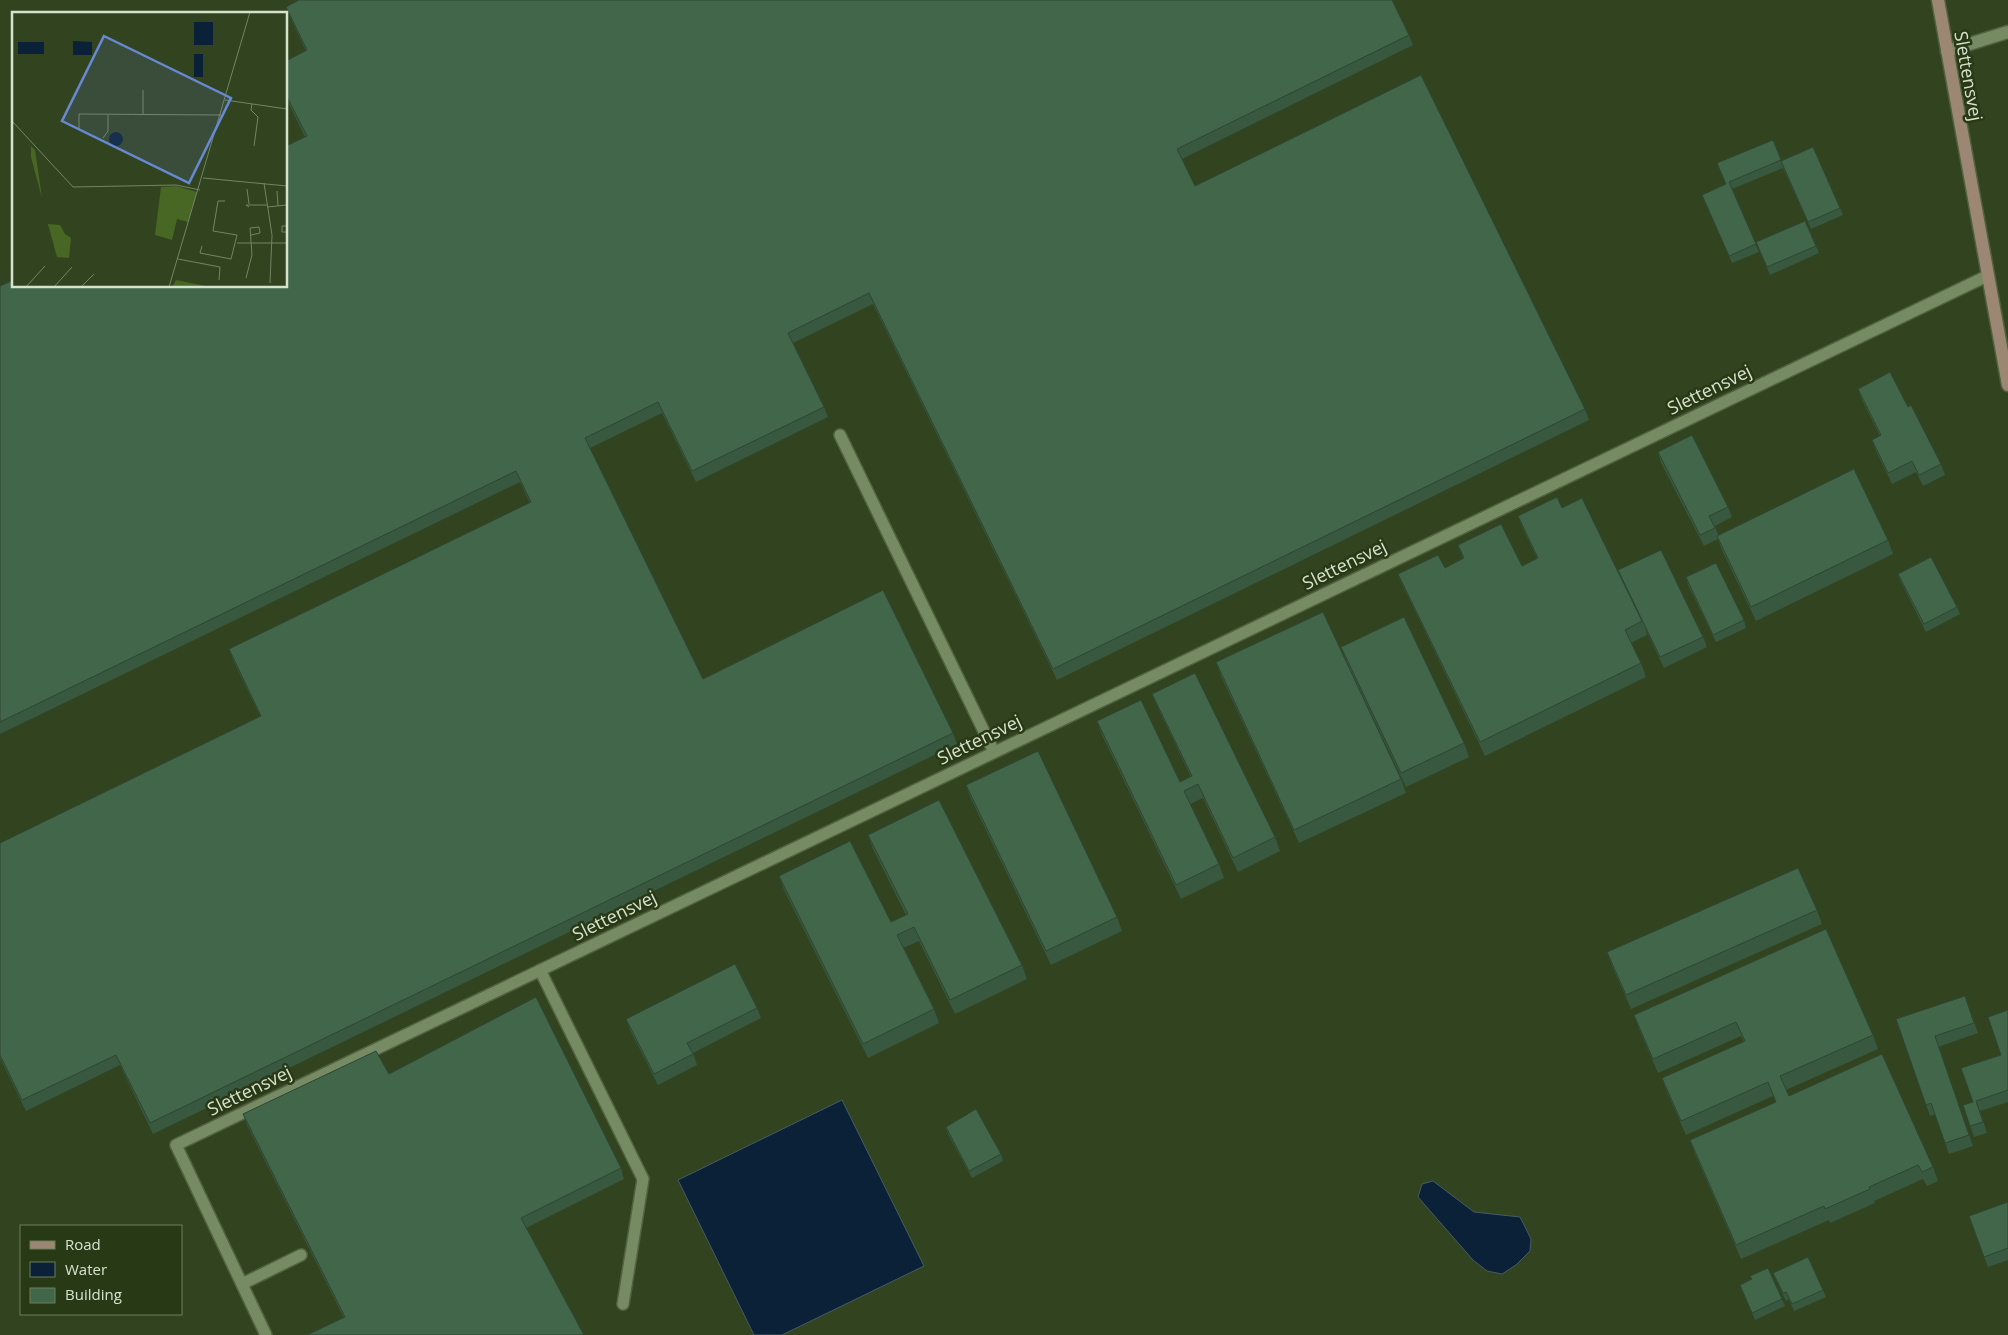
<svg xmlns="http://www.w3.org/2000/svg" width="2008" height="1335" font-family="'Open Sans',sans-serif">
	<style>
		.water { fill: #0a2137; stroke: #485b64 }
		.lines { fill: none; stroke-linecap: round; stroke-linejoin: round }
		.lane-casing { stroke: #526141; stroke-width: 14 }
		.street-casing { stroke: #526141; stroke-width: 15 }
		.secondary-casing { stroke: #526141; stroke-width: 15 }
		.lane { stroke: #768b63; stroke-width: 11 }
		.street { stroke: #768b63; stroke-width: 12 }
		.secondary { stroke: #9c8872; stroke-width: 12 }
		.wall { fill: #38583f }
		.building { fill: #416649; stroke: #2e4733 }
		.labels { text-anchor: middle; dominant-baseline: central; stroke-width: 5; stroke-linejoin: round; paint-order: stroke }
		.street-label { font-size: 18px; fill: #d7e2cd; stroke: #283915 }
		.inset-road { fill: none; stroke: #748365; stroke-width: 1 }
		.view { fill: #6789d4; fill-opacity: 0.15; stroke: #6789d4; stroke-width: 2.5 }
		.inset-edge { fill: none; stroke: #d7e2cd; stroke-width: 2.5 }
	</style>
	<rect width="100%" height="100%" fill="#32441f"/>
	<!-- water -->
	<path class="water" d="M842,1100L924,1266L782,1335H754L678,1180Z
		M1433,1181L1474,1212L1520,1217L1531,1239L1530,1251L1516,1265L1502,1274L1487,1271L1473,1260L1418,1197L1422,1184Z"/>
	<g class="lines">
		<defs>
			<path id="lane" d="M840,435L994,752
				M540,970L643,1179L623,1304
				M242,1284L301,1255
				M266,1335L176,1145L1987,276"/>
			<path id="street" d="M1947,51L2008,32"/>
			<path id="secondary" d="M1938,0L2008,385"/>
		</defs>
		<!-- lane casing -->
		<use href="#lane" class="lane-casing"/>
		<!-- street casing -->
		<use href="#street" class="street-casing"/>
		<!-- secondary casing -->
		<use href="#secondary" class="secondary-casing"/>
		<!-- lane -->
		<use href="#lane" class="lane"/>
		<!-- street -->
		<use href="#street" class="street"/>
		<!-- secondary -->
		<use href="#secondary" class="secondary"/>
	</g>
	<!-- wall -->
	<path class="wall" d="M286,7L1409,35L1413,45L1182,159L1195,186L1585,409L1589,420L1057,680L873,304L793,343L824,407L828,417L696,482L662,413L590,448L703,679L953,733L957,744L153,1134L120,1065L26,1111L0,1058V843L260,716L233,660L229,649L530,503L520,482L0,734V286L305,137L286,98V61L306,51L290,17Z
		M1782,161L1840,208L1843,215L1811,229L1783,168L1732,189L1759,252L1732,263L1702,195L1726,185L1717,163Z
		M1756,242L1816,246L1819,253L1770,275Z
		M1858,389L1908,407L1941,464L1945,475L1923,486L1916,472L1892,484L1876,451L1872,440L1880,436L1862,400Z
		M1658,452L1728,507L1732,517L1715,526L1718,535L1888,540L1893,554L1756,621L1722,550L1718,539L1704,546L1661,463Z
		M1562,508L1621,578L1618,570L1703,637L1707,647L1664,668L1645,628L1647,635L1631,643L1641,663L1646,677L1485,756L1404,588L1398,574L1445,568L1463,559L1458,545L1522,566L1537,558L1523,529L1518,516Z
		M1898,574L1957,607L1960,614L1926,632L1901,582Z
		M1686,577L1744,620L1746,628L1716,642L1688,585Z
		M1341,647L1464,743L1469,757L1406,787L1347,663L1401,779L1406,793L1299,843L1221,676L1216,662L1346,661Z
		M1152,694L1275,837L1280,851L1238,872L1203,798L1190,804L1219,864L1224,878L1181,899L1102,735L1097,721L1180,782L1191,777L1158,708Z
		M966,785L1117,917L1122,931L1051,965L971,799Z
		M868,835L1022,965L1027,979L955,1014L919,941L903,948L934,1009L939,1023L868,1058L784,890L779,876L891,922L906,915L873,849Z
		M1817,910L1822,924L1631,1009L1612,966L1607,952Z
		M1826,929L1873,1035L1878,1049L1786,1090L1789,1096L1933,1167L1938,1181L1927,1186L1923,1179L1874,1201L1875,1203L1830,1223L1829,1220L1741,1259L1695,1154L1690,1140L1776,1102L1773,1096L1686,1135L1667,1092L1662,1078L1744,1042L1741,1036L1658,1073L1639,1029L1634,1015Z
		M1965,996L1978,1033L1938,1047L1973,1146L1949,1154L1935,1114L1930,1116L1896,1019Z
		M757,1008L761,1018L693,1053L697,1065L658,1085L630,1030L626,1019Z
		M2008,1010V1102L1980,1111L1987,1133L1974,1137L1963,1105L1973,1102L2001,1055Z
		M389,1074L621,1168L624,1179L526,1228L344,1318L247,1125L243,1114Z
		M946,1127L1001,1154L1003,1161L972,1178L948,1134Z
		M2008,1202V1260L1988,1267L1969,1216Z
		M1773,1273L1823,1290L1826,1297L1794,1311L1789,1299L1786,1301Z
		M1740,1285L1782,1299L1785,1306L1755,1320Z"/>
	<!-- building -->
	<path class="building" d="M299,0H1392L1409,35L1177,149L1195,186L1421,75L1585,409L1053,669L869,293L788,333L824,407L692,471L658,402L585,438L703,679L883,590L953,733L150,1123L116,1055L22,1100L0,1055V843L261,716L229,649L531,502L516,471L0,722V286L14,280V286H286V146L307,136L286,95V61L307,50L286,7Z
		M1773,140L1781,160L1729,182L1756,244L1729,256L1702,195L1726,184L1717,163Z
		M1813,147L1840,208L1808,222L1781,161Z
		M1805,221L1816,246L1767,267L1756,242Z
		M1890,372L1908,407L1911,405L1941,464L1919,475L1912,461L1888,473L1872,440L1881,435L1858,389Z
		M1692,435L1728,507L1709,516L1715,528L1700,535L1658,452Z
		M1854,469L1888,540L1751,607L1717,536Z
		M1557,497L1562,508L1582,498L1642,621L1625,630L1641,663L1480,742L1398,574L1438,555L1445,568L1464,558L1458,545L1501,524L1522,566L1538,558L1518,516Z
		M1661,550L1703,637L1660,657L1618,570Z
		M1931,557L1957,607L1924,624L1898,574Z
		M1716,563L1744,620L1713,635L1686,577Z
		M1323,612L1401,779L1294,830L1216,662Z
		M1404,617L1464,743L1401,773L1341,647Z
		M1195,673L1275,837L1233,858L1198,784L1184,791L1219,864L1176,885L1097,721L1141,700L1180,782L1192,776L1152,694Z
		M1038,751L1117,917L1046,951L966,785Z
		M939,800L1022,965L950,1000L914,927L897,935L934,1009L863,1044L779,876L850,841L891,922L908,914L868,835Z
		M1798,868L1817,910L1626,995L1607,952Z
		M1826,929L1873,1035L1780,1076L1789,1096L1882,1054L1933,1167L1922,1172L1918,1165L1869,1187L1870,1189L1825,1209L1824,1206L1736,1245L1690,1140L1776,1102L1768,1082L1681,1121L1662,1078L1745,1041L1736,1022L1653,1059L1634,1015Z
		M735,964L757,1008L687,1043L693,1054L654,1074L626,1019Z
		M1965,996L1974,1023L1935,1036L1969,1135L1945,1143L1931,1103L1926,1105L1896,1019Z
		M536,997L621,1168L521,1218L584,1335H307L345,1317L243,1114L376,1051L389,1074Z
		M2008,1010V1090L1976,1101L1983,1122L1970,1126L1963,1105L1973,1102L1961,1068L2001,1055L1988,1017Z
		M976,1109L1001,1154L969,1171L946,1127Z
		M2008,1202V1248L1984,1257L1969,1216Z
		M1808,1257L1823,1290L1792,1304L1786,1292L1783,1293L1773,1273Z
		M1768,1268L1782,1299L1752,1313L1740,1285L1752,1279L1750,1276Z"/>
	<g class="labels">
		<!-- street labels -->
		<g class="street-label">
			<text transform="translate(1969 76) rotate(80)">Slettensvej</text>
			<text transform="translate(1709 389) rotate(-26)">Slettensvej</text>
			<text transform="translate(1344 564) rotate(-26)">Slettensvej</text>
			<text transform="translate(979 739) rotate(-26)">Slettensvej</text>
			<text transform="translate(614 915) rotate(-26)">Slettensvej</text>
			<text transform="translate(249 1090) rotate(-26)">Slettensvej</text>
		</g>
	</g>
	<!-- overview -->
	<g transform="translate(12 12)">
		<rect width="275" height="275" fill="#32441f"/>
		<path d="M19,134L23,138L30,186L19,145ZM164,174L185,180L176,210L165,207L160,228L143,223L149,175ZM36,212L48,213L53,222L59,226L57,246L45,245ZM164,268L198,275H160Z" fill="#486724"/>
		<path d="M182,10H201V33H182ZM61,29L80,30V43H61ZM6,30H32V42H6ZM182,42H191V65H182ZM97 127a7 7 0 1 1 14 0a7 7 0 1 1-14 0Z" fill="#0a2137"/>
		<path class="inset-road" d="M131,78V103M213,88L275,97M240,92L239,98L246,105L242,134M0,109L61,175L164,173L188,178M67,118V102L209,103M91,126L96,119V103M191,166L275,174M252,171L260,223L258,271M235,177L237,192M265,179L266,194M237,195L234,193H255M255,195L275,193M275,214H270V220H275M225,231H275M190,234L188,241L219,247L225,223L201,219L206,189H213M166,247L208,255L207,268M234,266L240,243L238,216L247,215L248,221L239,223M14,275L33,254M42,275L60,255M69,275L82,262M157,275L238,0"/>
		<path class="view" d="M92,24L219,86L177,171L50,109Z"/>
		<rect width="275" height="275" class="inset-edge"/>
	</g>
	<!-- legend -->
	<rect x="20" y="1225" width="162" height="90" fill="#283915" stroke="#6e7d5f"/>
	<rect x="30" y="1241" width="25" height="8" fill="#9c8872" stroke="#6e7d5f"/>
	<text x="65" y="1250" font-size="15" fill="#d7e2cd">Road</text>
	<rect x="30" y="1262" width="25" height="15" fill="#0a2137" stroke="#6e7d5f"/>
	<text x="65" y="1275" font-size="15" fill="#d7e2cd">Water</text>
	<rect x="30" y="1288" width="25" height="15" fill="#416649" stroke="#6e7d5f"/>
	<text x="65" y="1300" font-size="15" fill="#d7e2cd">Building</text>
</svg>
